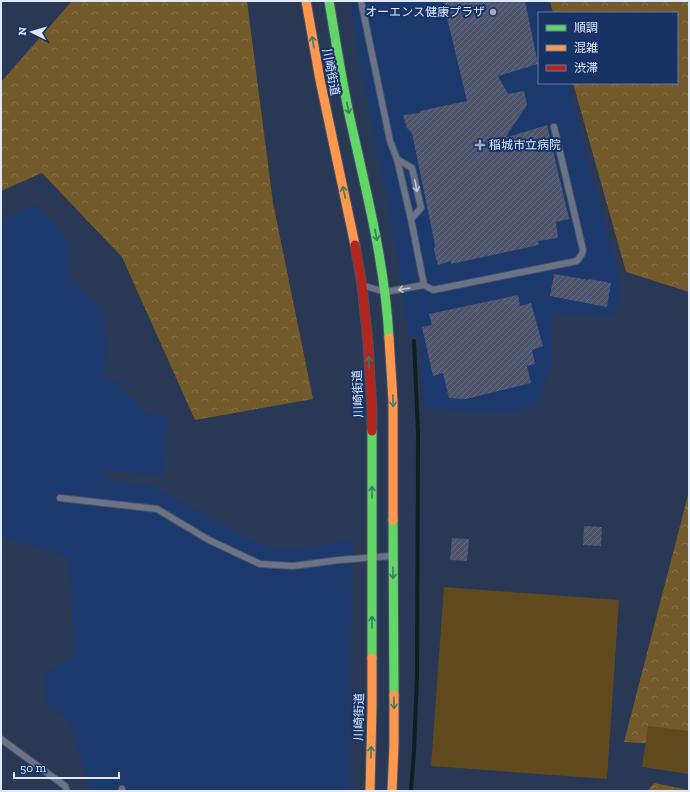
<svg xmlns="http://www.w3.org/2000/svg" width="690" height="792" font-family="'Zilla Slab','Noto Sans JP',serif">
	<style>
		.built { fill: #1c396e }
		.forest { fill: url(#forest-crowns) }
		.park { fill: #604a1d }
		.lines { fill: none; stroke-linecap: round; stroke-linejoin: round }
		.stream { stroke: #0f1e21; stroke-width: 4 }
		.building { fill: url(#building-hatch) }
		.lane-casing { stroke: #465268; stroke-width: 8 }
		.fast-casing { stroke: #465268; stroke-width: 11 }
		.slow-casing { stroke: #465268; stroke-width: 11 }
		.jam-casing { stroke: #465268; stroke-width: 11 }
		.lane { stroke: #6b7486; stroke-width: 6 }
		.fast { stroke: #63d668; stroke-width: 9 }
		.slow { stroke: #ff974d; stroke-width: 9 }
		.jam { stroke: #b3261e; stroke-width: 9 }
		.oneway { stroke: #397c67 }
		.oneway2 { stroke: #bcc6d9 }
		.poi-dot { fill: #9fabc1; stroke: #173366; stroke-width: 1.5 }
		.labels { text-anchor: middle; dominant-baseline: central; stroke-width: 4; stroke-linejoin: round; paint-order: stroke }
		.poi-label { font-size: 12px; fill: #dee9fc; stroke: #173366; text-anchor: end }
		.street-label { font-size: 12px; fill: #dee9fc; stroke: #173366 }
	</style>
	<defs>
		<pattern id="forest-crowns" width="20" height="18" patternUnits="userSpaceOnUse"><rect width="20" height="18" fill="#725a2a"/><path d="M2 6a3 3 0 1 1 6 0M12 15a3 3 0 1 1 6 0" fill="none" stroke="#86724a"/></pattern>
		<pattern id="building-hatch" width="6" height="6" patternUnits="userSpaceOnUse"><rect width="6" height="6" fill="#4d546c"/><path d="M-1 1l2-2M0 6l6-6M5 7l2-2" fill="none" stroke="#666d82"/></pattern>
	</defs>
	<rect width="100%" height="100%" fill="#293854"/>
	<!-- built -->
	<path class="built" d="M350,1H546L549,13H539V83H568L621,286L614,317L552,313L553,363L537,404L508,413L424,409L420,336H409L401,278L389,207L361,68Z
		M35,204L71,244L69,277L103,309L107,351L104,379L121,381L119,388L132,397L145,412L168,418L163,476L102,471L109,481L153,486L250,539L268,547L295,549L353,540L350,636V775L348,791H91L68,719L46,706L45,675L50,671L75,654L68,557L1,537V222Z"/>
	<!-- forest -->
	<path class="forest" d="M72,1H247L273,203L313,399L195,420L122,257L42,173L1,191V82Z
		M550,1H689V292L626,272L573,83H677V13H553Z
		M689,491V746L624,742Z
		M654,783L689,790V791H647Z"/>
	<!-- park -->
	<path class="park" d="M444,587L619,600L607,779L431,766Z
		M648,726L689,731V774L642,767Z"/>
	<g class="lines">
		<!-- stream -->
		<path class="stream" d="M411,791L414,751L417,675L418,432L414,341"/>
	</g>
	<!-- building -->
	<path class="building" d="M443,1H525L538,64L498,76L508,94L524,91L527,105L505,138L547,125L569,219L556,222L558,238L538,241L539,245L451,264V261L438,265L434,250L435,245L412,133L407,128L403,115L420,113V111L467,101Z
		M554,274L589,280V279L611,283L607,307L550,296Z
		M518,295L520,306L531,303L543,346L532,350L535,364L527,366L531,383L466,399L449,398L443,373L433,376L422,327L432,325L429,314Z
		M584,526L602,527L601,546L583,545Z
		M452,538L469,539L467,561L450,560Z"/>
	<g class="lines">
		<defs>
			<path id="lane" d="M361,1L390,141L397,159L411,219L424,285
				M397,159L412,168L421,208L411,219
				M365,286L385,292L424,285L433,290L577,261L582,254L583,250L554,127
				M60,498L157,509L209,540L260,564L293,566L339,560L391,556
				M1,739L65,786L67,791
				M122,789V791"/>
			<path id="fast" d="M329,1C336,42 342,83 351,123C367,194 385,265 389,338
				M372,431V658
				M393,520L394,695"/>
			<path id="slow" d="M306,1L320,80L355,245
				M389,338L393,401V520
				M370,791L372,709V658
				M392,791L394,745V695"/>
			<path id="jam" d="M355,245L362,285L368,343L372,410V431"/>
		</defs>
		<!-- lane casing -->
		<use href="#lane" class="lane-casing"/>
		<!-- fast casing -->
		<use href="#fast" class="fast-casing"/>
		<!-- slow casing -->
		<use href="#slow" class="slow-casing"/>
		<!-- jam casing -->
		<use href="#jam" class="jam-casing"/>
		<!-- lane -->
		<use href="#lane" class="lane"/>
		<!-- fast -->
		<use href="#fast" class="fast"/>
		<!-- slow -->
		<use href="#slow" class="slow"/>
		<!-- jam -->
		<use href="#jam" class="jam"/>
	</g>
	<!-- one-way arrows -->
	<defs><path id="oneway-shaft" d="M-6 0H5M1.5-3L5.5 0L1.5 3" fill="none" stroke-width="1.6" stroke-linecap="round" stroke-linejoin="round"/></defs>
	<g class="oneway">
		<use href="#oneway-shaft" transform="translate(313 42) rotate(-100)"/>
		<use href="#oneway-shaft" transform="translate(348 108) rotate(79)"/>
		<use href="#oneway-shaft" transform="translate(344 192) rotate(-102)"/>
		<use href="#oneway-shaft" transform="translate(376 235) rotate(79)"/>
		<use href="#oneway-shaft" transform="translate(369 362) rotate(-93)"/>
		<use href="#oneway-shaft" transform="translate(393 401) rotate(89)"/>
		<use href="#oneway-shaft" transform="translate(372 492) rotate(-90)"/>
		<use href="#oneway-shaft" transform="translate(393 573) rotate(90)"/>
		<use href="#oneway-shaft" transform="translate(372 622) rotate(-90)"/>
		<use href="#oneway-shaft" transform="translate(394 703) rotate(89)"/>
		<use href="#oneway-shaft" transform="translate(371 752) rotate(-89)"/>
	</g>
	<g class="oneway2">
		<use href="#oneway-shaft" transform="translate(416 186) rotate(79)"/>
		<use href="#oneway-shaft" transform="translate(404 289) rotate(170)"/>
	</g>
	<!-- markers -->
	<g class="poi-dot">
		<circle cx="493" cy="12" r="4"/>
		<path d="M478 139h4v4h4v4h-4v4h-4v-4h-4v-4h4z"/>
	</g>
	<g class="labels">
		<!-- poi labels -->
		<g class="poi-label">
			<text x="485" y="12">オーエンス健康プラザ</text>
			<text x="489" y="145" text-anchor="start">稲城市立病院</text>
		</g>
		<!-- street labels -->
		<g class="street-label">
			<text transform="translate(331 72) rotate(79)">川崎街道</text>
			<text transform="translate(358 394) rotate(-92)">川崎街道</text>
			<text transform="translate(359 717) rotate(-89)">川崎街道</text>
		</g>
	</g>
	<!-- border -->
	<rect width="690" height="792" fill="none" stroke="#dee9fc" stroke-width="4"/>
	<!-- legend -->
	<rect x="538" y="12" width="140" height="72" fill="#173366" stroke="#677ca2"/>
	<rect x="546" y="25" width="20" height="6" fill="#63d668" stroke="#677ca2"/>
	<text x="574" y="32" font-size="12" fill="#dee9fc">順調</text>
	<rect x="546" y="45" width="20" height="6" fill="#ff974d" stroke="#677ca2"/>
	<text x="574" y="52" font-size="12" fill="#dee9fc">混雑</text>
	<rect x="546" y="65" width="20" height="6" fill="#b3261e" stroke="#677ca2"/>
	<text x="574" y="72" font-size="12" fill="#dee9fc">渋滞</text>
	<!-- north arrow -->
	<g transform="translate(32 32) rotate(275)" stroke="#173366" stroke-width="3" paint-order="stroke">
	<path d="M0-3L7 15L0 10L-7 15Z" fill="#dee9fc"/>
	<text y="-6" font-size="11" font-weight="bold" text-anchor="middle" fill="#dee9fc">N</text>
	</g>
	<!-- scale -->
	<path d="M14 772v6h105v-6" fill="none" stroke="#dee9fc" stroke-width="2"/>
	<text x="20" y="772" font-size="12" fill="#dee9fc" stroke="#173366" stroke-width="3" paint-order="stroke">50 m</text>
</svg>
